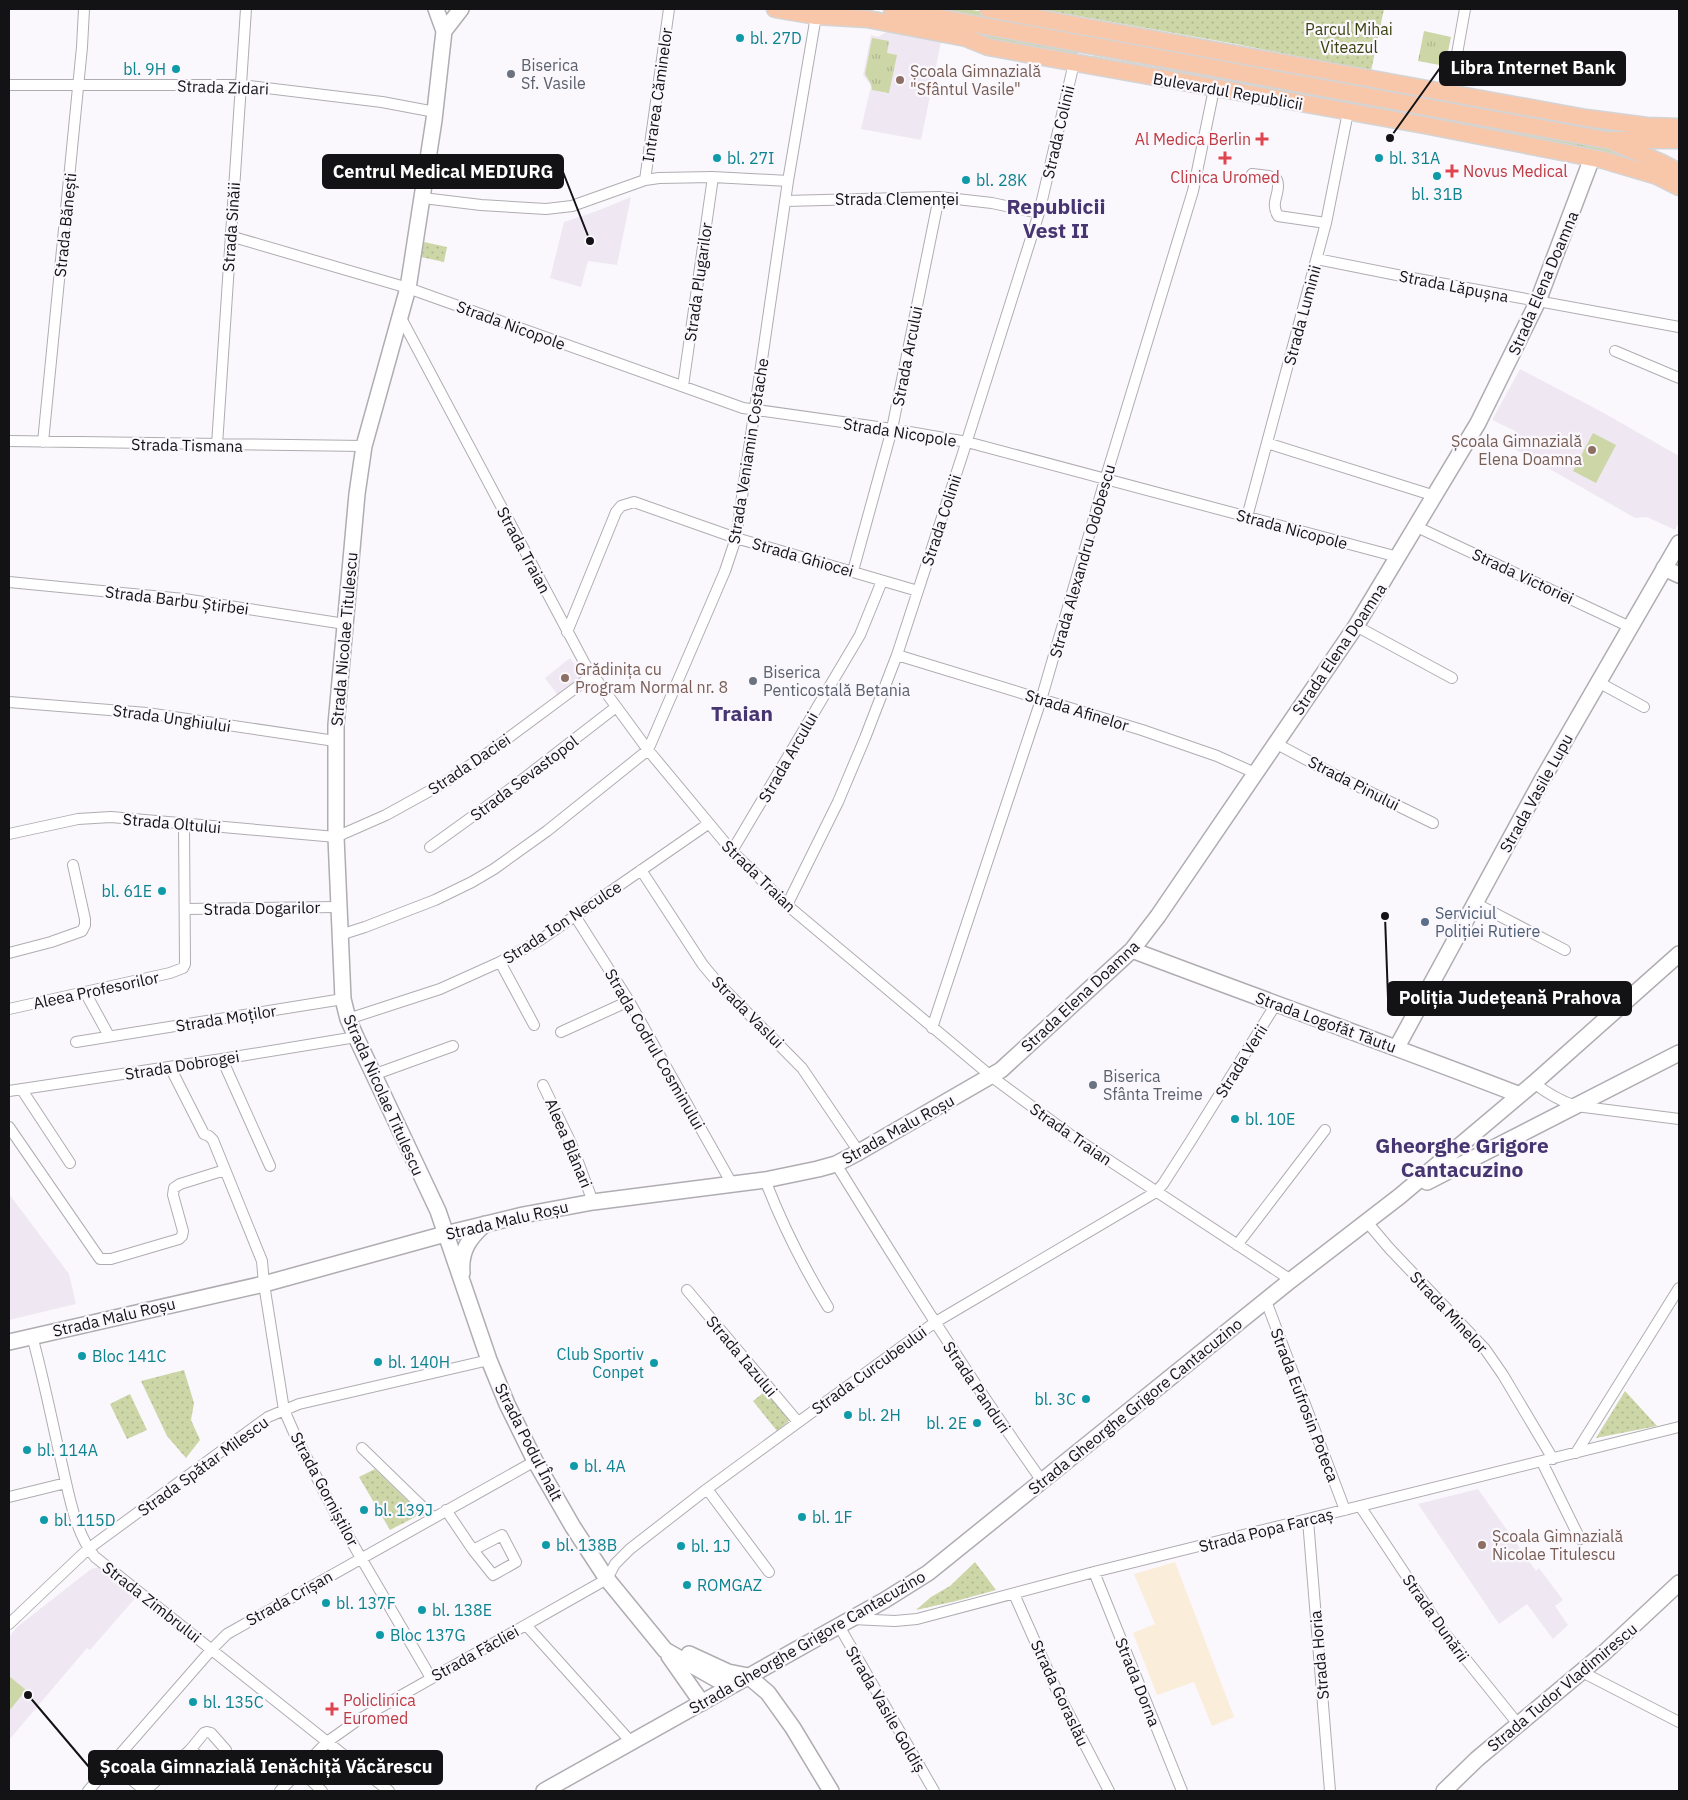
<svg xmlns="http://www.w3.org/2000/svg" width="1688" height="1800" font-family="'IBM Plex Sans',sans-serif">
	<style>
		.commercial { fill: #faedd9 }
		.built { fill: #efe8f3 }
		.grass { fill: url(#grass-tufts) }
		.park { fill: url(#park-dots) }
		.pitch { fill: #cdd6a7 }
		.lines { fill: none; stroke-linecap: round; stroke-linejoin: round }
		.street-casing { stroke: #b0adb2; stroke-width: 12 }
		.secondary-casing { stroke: #b0adb2; stroke-width: 18 }
		.primary-casing { stroke: #d5d4d5; stroke-width: 19 }
		.street { stroke: #fff; stroke-width: 10 }
		.secondary { stroke: #fff; stroke-width: 15 }
		.primary { stroke: #f8c7aa; stroke-width: 16 }
		.culture-dot { fill: #0f9aa8; stroke: #faf7fd; stroke-width: 2 }
		.worship-dot { fill: #6b7280; stroke: #faf7fd; stroke-width: 2 }
		.education-dot { fill: #8d6e63; stroke: #faf7fd; stroke-width: 2 }
		.health-dot { fill: #e0444e; stroke: #faf7fd; stroke-width: 2 }
		.service-dot { fill: #5c6f8a; stroke: #faf7fd; stroke-width: 2 }
		.labels { text-anchor: middle; dominant-baseline: central; stroke-width: 4.5; stroke-linejoin: round; paint-order: stroke }
		.park-label { font-size: 16px; fill: #3c420f; stroke: #faf7fd }
		.culture-label { font-size: 16px; fill: #0d838f; stroke: #faf7fd; text-anchor: start }
		.worship-label { font-size: 16px; fill: #5b616d; stroke: #faf7fd; text-anchor: start }
		.education-label { font-size: 16px; fill: #785e54; stroke: #faf7fd; text-anchor: start }
		.street-label { font-size: 16px; fill: #131214; stroke: #faf7fd }
		.health-label { font-size: 16px; fill: #be3a42; stroke: #faf7fd; text-anchor: start }
		.service-label { font-size: 16px; fill: #4e5e75; stroke: #faf7fd; text-anchor: start }
		.district-label { font-size: 21px; font-weight: bold; fill: #463571; stroke: #faf7fd }
		.leader { fill: none; stroke: #131214; stroke-width: 2 }
		.callout-dot { fill: #131214; stroke: #faf7fd; stroke-width: 2 }
		.callout { fill: #131214; stroke: #131214; stroke-width: 2 }
		.callout-label { font-size: 18px; text-anchor: middle; font-weight: bold; fill: #fff }
	</style>
	<defs>
		<pattern id="grass-tufts" width="24" height="20" patternUnits="userSpaceOnUse" patternTransform="scale(1.25)"><rect width="24" height="20" fill="#cdd6a7"/><path d="M3 7l-1-3M5 7V3M7 7l1-3M15 17l-1-3M17 17v-4M19 17l1-3" fill="none" stroke="#afb78f"/></pattern>
		<pattern id="park-dots" width="8" height="8" patternUnits="userSpaceOnUse" patternTransform="scale(1.25)"><rect width="8" height="8" fill="#cdd6a7"/><path d="M2 2h.1M6 6h.1" fill="none" stroke="#afb78f" stroke-width="1.8" stroke-linecap="round"/></pattern>
	</defs>
	<rect width="100%" height="100%" fill="#faf7fd"/>
	<!-- commercial -->
	<path class="commercial" d="M1175,1562L1234,1717L1212,1726L1194,1682L1157,1695L1133,1633L1155,1624L1134,1574Z"/>
	<!-- built -->
	<path class="built" d="M893,28L940,40L941,42L921,140L861,129L871,86L863,75L871,35L878,37Z
		M631,197L617,265L588,261L581,287L550,278L564,222L597,211Z
		M1520,369L1602,412L1679,456V522L1675,530L1647,517L1635,518L1508,445L1515,431L1492,420Z
		M570,658L585,677L559,697L545,678Z
		M9,1194L69,1274L76,1304L9,1320Z
		M1478,1489L1536,1571L1539,1568L1563,1600L1555,1606L1568,1625L1553,1639L1527,1604L1499,1624L1418,1504Z
		M100,1567L138,1595L90,1650L87,1648L9,1740V1637L17,1627L91,1569Z"/>
	<!-- grass -->
	<path class="grass" d="M865,9L1079,49L1077,57L1006,45L864,12Z
		M915,9H967L1082,30L1081,38Z
		M1424,31L1451,37L1445,66L1418,61Z
		M1098,36L1423,95L1421,103L1096,43Z
		M872,38L889,41L887,53L897,55L889,93L872,90L871,84L865,74Z
		M1094,56L1420,114L1419,121L1092,63Z
		M1435,95L1645,132L1602,135L1433,103Z
		M1431,113L1600,144L1641,163L1623,157L1429,122Z"/>
	<!-- park -->
	<path class="park" d="M1039,9H1384L1371,71L1236,44Z
		M424,242L447,247L444,262L421,257Z
		M184,1370L194,1403L191,1420L200,1440L186,1458L167,1436L141,1381Z
		M767,1390L791,1419L777,1431L753,1401Z
		M1625,1391L1657,1426L1596,1438Z
		M130,1394L147,1430L127,1439L110,1404Z
		M375,1469L421,1514L390,1530L359,1477Z
		M975,1562L996,1590L956,1601L916,1610L931,1597L950,1586Z"/>
	<!-- pitch -->
	<path class="pitch" d="M1593,433L1616,445L1596,483L1573,471Z
		M9,1676L26,1690L9,1711Z"/>
	<g class="lines">
		<defs>
			<path id="street" d="M9,85H241L382,102L435,112
				M1450,93L1465,9
				M1252,174L1269,176L1277,180C1282,193 1269,201 1278,216L1326,223
				M645,180L669,9
				M423,198L481,205L546,209L572,206L645,180L659,178L713,177L788,181
				M785,201L939,197L992,203L1039,213
				M230,236L408,288L743,408L892,429L967,442L1398,557
				M1317,259L1407,277L1679,327
				M400,316L585,664L648,750L732,851L787,905L992,1077L1072,1136L1291,1280
				M1615,351L1679,378
				M683,386L713,177
				M9,441L364,446
				M43,442L82,47L84,9
				M1267,443L1435,496
				M217,445L246,9
				M1247,517L1326,223L1348,112
				M1417,527L1630,627
				M853,571L892,429L939,197
				M9,582L184,599L345,624
				M1356,626L1452,678
				M567,632L616,512L621,506L634,502L736,538L918,591
				M897,655L1142,730L1217,756L1255,773
				M1598,682L1644,707
				M9,702L147,713L335,741
				M1275,743L1337,776L1433,823
				M9,834L78,819L111,817L336,837L386,815L444,783L492,750L593,675
				M430,847L505,793L616,707
				M732,851L860,635L882,581
				M641,870L703,965L719,984L802,1068L859,1152
				M1475,903L1565,950
				M787,905L838,802L865,738L897,655L964,450L1039,213L1074,63
				M186,909L338,907
				M575,916L629,1001L732,1184
				M340,935L365,927L435,900L472,882L494,869L547,831L648,750L725,571L736,538L788,181L816,16
				M9,953L51,942L82,931L85,925V919L73,865
				M500,962L534,1025
				M85,992L109,1036
				M9,1009L170,973L183,968L185,964L184,825
				M348,1019L440,989L500,962L540,940L575,916L708,824
				M932,1028L1041,700L1105,480L1193,191L1214,89
				M561,1032L629,1001
				M76,1042L343,999
				M222,1059L270,1166
				M170,1067L204,1134L209,1136L213,1140L262,1261L264,1284L284,1410L295,1435L336,1515L431,1678
				M373,1075L453,1046
				M1534,1083C1548,1094 1560,1101 1576,1106L1679,1119
				M543,1085L571,1143L593,1202
				M22,1090L70,1163
				M9,1091L222,1059L356,1037
				M9,1127L100,1259H111L179,1239L182,1236L183,1231L173,1195L174,1188L180,1184L225,1170
				M836,1164C902,1271 969,1378 1042,1481
				M765,1180C782,1224 803,1266 828,1307
				M1367,1222L1389,1248L1485,1349L1503,1375L1553,1459
				M1237,1245L1325,1130
				M687,1290L798,1422
				M1266,1301L1345,1510
				M32,1336C43,1376 51,1416 60,1456C68,1489 74,1532 95,1557L389,1791
				M362,1448L434,1518
				M1576,1453L1679,1288
				M1542,1462L1580,1539
				M707,1489L769,1572
				M9,1497L66,1483
				M1360,1506L1443,1631L1518,1724
				M446,1510L473,1550L493,1575L516,1562L502,1535L473,1550
				M1308,1520L1330,1791
				M1094,1572L1182,1791
				M1014,1594L1057,1691L1109,1791
				M852,1619L895,1621L917,1619L1094,1572L1679,1427
				M9,1624L88,1549L268,1417L299,1404L489,1360
				M526,1625L632,1743
				M839,1626L934,1791
				M1582,1672L1679,1722
				M113,1764L145,1791
				M300,1770L322,1791
				M88,1791L212,1649L227,1634L535,1461
				M145,1791L190,1750L212,1765L226,1753V1750L211,1733L207,1732L204,1733L190,1750
				M280,1791L327,1742L358,1720L607,1579L615,1564L630,1549L707,1489L934,1323L1156,1192L1163,1184L1190,1142L1276,1004"/>
			<path id="secondary" d="M436,9L444,31L434,120L408,288L364,446L357,494L336,725V837L343,999L348,1019L356,1037L438,1211L489,1360L507,1404L535,1461L573,1527L607,1579L665,1650L716,1679L728,1681L748,1676
				M444,31L461,9
				M1664,568L1679,575
				M1132,950C1261,999 1391,1045 1520,1095
				M1397,1047L1542,780L1679,543
				M1427,1182L1679,1053
				M462,1273C460,1251 469,1238 485,1224
				M9,1342L264,1284L445,1234L523,1215L593,1202L765,1180L818,1169L836,1164L859,1152L1001,1070L1132,950L1158,916L1356,626L1478,423L1538,301L1592,158
				M689,1654L728,1672L748,1676L768,1693L793,1728L831,1791
				M669,1656L702,1703
				M544,1791L885,1600L928,1573L1291,1280L1400,1196L1534,1083L1679,954
				M1444,1791L1477,1759L1605,1652L1679,1583"/>
			<path id="primary" d="M775,9L816,16L867,19L966,38L988,47L1424,125L1603,160L1657,176L1679,187
				M892,9L1606,140H1679
				M988,9L1586,118L1647,126L1679,127
				M1615,143L1660,162L1679,172"/>
		</defs>
		<!-- street casing -->
		<use href="#street" class="street-casing"/>
		<!-- secondary casing -->
		<use href="#secondary" class="secondary-casing"/>
		<!-- primary casing -->
		<use href="#primary" class="primary-casing"/>
		<!-- street -->
		<use href="#street" class="street"/>
		<!-- secondary -->
		<use href="#secondary" class="secondary"/>
		<!-- primary -->
		<use href="#primary" class="primary"/>
	</g>
	<!-- markers -->
	<g class="culture-dot">
		<circle cx="740" cy="38" r="5"/>
		<circle cx="176" cy="69" r="5"/>
		<circle cx="717" cy="158" r="5"/>
		<circle cx="1379" cy="158" r="5"/>
		<circle cx="1437" cy="176" r="5"/>
		<circle cx="966" cy="180" r="5"/>
		<circle cx="162" cy="891" r="5"/>
		<circle cx="1235" cy="1119" r="5"/>
		<circle cx="82" cy="1356" r="5"/>
		<circle cx="378" cy="1362" r="5"/>
		<circle cx="654" cy="1363" r="5"/>
		<circle cx="1086" cy="1399" r="5"/>
		<circle cx="848" cy="1415" r="5"/>
		<circle cx="977" cy="1423" r="5"/>
		<circle cx="27" cy="1450" r="5"/>
		<circle cx="574" cy="1466" r="5"/>
		<circle cx="364" cy="1510" r="5"/>
		<circle cx="802" cy="1517" r="5"/>
		<circle cx="44" cy="1520" r="5"/>
		<circle cx="546" cy="1545" r="5"/>
		<circle cx="681" cy="1546" r="5"/>
		<circle cx="687" cy="1585" r="5"/>
		<circle cx="326" cy="1603" r="5"/>
		<circle cx="422" cy="1610" r="5"/>
		<circle cx="380" cy="1635" r="5"/>
		<circle cx="193" cy="1702" r="5"/>
	</g>
	<g class="worship-dot">
		<circle cx="511" cy="74" r="5"/>
		<circle cx="753" cy="681" r="5"/>
		<circle cx="1093" cy="1085" r="5"/>
	</g>
	<g class="education-dot">
		<circle cx="900" cy="80" r="5"/>
		<circle cx="1592" cy="450" r="5"/>
		<circle cx="565" cy="678" r="5"/>
		<circle cx="1482" cy="1545" r="5"/>
	</g>
	<g class="health-dot">
		<path d="M1259.5 131.5h5v5h5v5h-5v5h-5v-5h-5v-5h5z"/>
		<path d="M1222.5 150.5h5v5h5v5h-5v5h-5v-5h-5v-5h5z"/>
		<path d="M1449.5 163.5h5v5h5v5h-5v5h-5v-5h-5v-5h5z"/>
		<path d="M329.5 1701.5h5v5h5v5h-5v5h-5v-5h-5v-5h5z"/>
	</g>
	<circle class="service-dot" cx="1425" cy="922" r="5"/>
	<g class="labels">
		<!-- park labels -->
		<g class="park-label">
			<text x="1349" y="29">Parcul Mihai<tspan x="1349" dy="18">Viteazul</tspan></text>
		</g>
		<!-- culture labels -->
		<g class="culture-label">
			<text x="750" y="38">bl. 27D</text>
			<text x="166" y="69" text-anchor="end">bl. 9H</text>
			<text x="727" y="158">bl. 27I</text>
			<text x="1389" y="158">bl. 31A</text>
			<text x="976" y="180">bl. 28K</text>
			<text x="1437" y="194" text-anchor="middle">bl. 31B</text>
			<text x="152" y="891" text-anchor="end">bl. 61E</text>
			<text x="1245" y="1119">bl. 10E</text>
			<text x="644" y="1354" text-anchor="end">Club Sportiv<tspan x="644" dy="18">Conpet</tspan></text>
			<text x="92" y="1356">Bloc 141C</text>
			<text x="388" y="1362">bl. 140H</text>
			<text x="1076" y="1399" text-anchor="end">bl. 3C</text>
			<text x="858" y="1415">bl. 2H</text>
			<text x="967" y="1423" text-anchor="end">bl. 2E</text>
			<text x="37" y="1450">bl. 114A</text>
			<text x="584" y="1466">bl. 4A</text>
			<text x="374" y="1510">bl. 139J</text>
			<text x="812" y="1517">bl. 1F</text>
			<text x="54" y="1520">bl. 115D</text>
			<text x="556" y="1545">bl. 138B</text>
			<text x="691" y="1546">bl. 1J</text>
			<text x="697" y="1585">ROMGAZ</text>
			<text x="336" y="1603">bl. 137F</text>
			<text x="432" y="1610">bl. 138E</text>
			<text x="390" y="1635">Bloc 137G</text>
			<text x="203" y="1702">bl. 135C</text>
		</g>
		<!-- worship labels -->
		<g class="worship-label">
			<text x="521" y="65">Biserica<tspan x="521" dy="18">Sf. Vasile</tspan></text>
			<text x="763" y="672">Biserica<tspan x="763" dy="18">Penticostală Betania</tspan></text>
			<text x="1103" y="1076">Biserica<tspan x="1103" dy="18">Sfânta Treime</tspan></text>
		</g>
		<!-- education labels -->
		<g class="education-label">
			<text x="910" y="71">Școala Gimnazială<tspan x="910" dy="18">"Sfântul Vasile"</tspan></text>
			<text x="1582" y="441" text-anchor="end">Școala Gimnazială<tspan x="1582" dy="18">Elena Doamna</tspan></text>
			<text x="575" y="669">Grădinița cu<tspan x="575" dy="18">Program Normal nr. 8</tspan></text>
			<text x="1492" y="1536">Școala Gimnazială<tspan x="1492" dy="18">Nicolae Titulescu</tspan></text>
		</g>
		<!-- street labels -->
		<g class="street-label">
			<text transform="translate(223 87) rotate(2)">Strada Zidari</text>
			<text transform="translate(1228 91) rotate(10)">Bulevardul Republicii</text>
			<text transform="translate(657 95) rotate(-82)">Intrarea Căminelor</text>
			<text transform="translate(1058 132) rotate(-77)">Strada Colinii</text>
			<text x="897" y="199">Strada Clemenței</text>
			<text transform="translate(65 225) rotate(-84)">Strada Bănești</text>
			<text transform="translate(231 227) rotate(-86)">Strada Sinăii</text>
			<text transform="translate(698 282) rotate(-82)">Strada Plugarilor</text>
			<text transform="translate(1543 283) rotate(-67)">Strada Elena Doamna</text>
			<text transform="translate(1454 286) rotate(11)">Strada Lăpușna</text>
			<text transform="translate(1302 315) rotate(-75)">Strada Luminii</text>
			<text transform="translate(511 325) rotate(20)">Strada Nicopole</text>
			<text transform="translate(907 356) rotate(-79)">Strada Arcului</text>
			<text transform="translate(900 432) rotate(9)">Strada Nicopole</text>
			<text transform="translate(187 445) rotate(1)">Strada Tismana</text>
			<text transform="translate(748 451) rotate(-81)">Strada Veniamin Costache</text>
			<text transform="translate(941 520) rotate(-72)">Strada Colinii</text>
			<text transform="translate(1292 529) rotate(15)">Strada Nicopole</text>
			<text transform="translate(524 550) rotate(62)">Strada Traian</text>
			<text transform="translate(803 557) rotate(16)">Strada Ghiocei</text>
			<text transform="translate(1082 561) rotate(-74)">Strada Alexandru Odobescu</text>
			<text transform="translate(1523 576) rotate(25)">Strada Victoriei</text>
			<text transform="translate(177 600) rotate(7)">Strada Barbu Știrbei</text>
			<text transform="translate(344 639) rotate(-85)">Strada Nicolae Titulescu</text>
			<text transform="translate(1339 649) rotate(-56)">Strada Elena Doamna</text>
			<text transform="translate(1077 710) rotate(17)">Strada Afinelor</text>
			<text transform="translate(172 718) rotate(8)">Strada Unghiului</text>
			<text transform="translate(788 757) rotate(-60)">Strada Arcului</text>
			<text transform="translate(469 764) rotate(-34)">Strada Daciei</text>
			<text transform="translate(524 778) rotate(-37)">Strada Sevastopol</text>
			<text transform="translate(1354 783) rotate(27)">Strada Pinului</text>
			<text transform="translate(1536 793) rotate(-61)">Strada Vasile Lupu</text>
			<text transform="translate(172 823) rotate(5)">Strada Oltului</text>
			<text transform="translate(759 876) rotate(44)">Strada Traian</text>
			<text transform="translate(262 908) rotate(-1)">Strada Dogarilor</text>
			<text transform="translate(562 922) rotate(-33)">Strada Ion Neculce</text>
			<text transform="translate(96 990) rotate(-12)">Aleea Profesorilor</text>
			<text transform="translate(1080 996) rotate(-43)">Strada Elena Doamna</text>
			<text transform="translate(748 1012) rotate(45)">Strada Vaslui</text>
			<text transform="translate(226 1018) rotate(-9)">Strada Moților</text>
			<text transform="translate(1326 1022) rotate(20)">Strada Logofăt Tăutu</text>
			<text transform="translate(655 1049) rotate(60)">Strada Codrul Cosminului</text>
			<text transform="translate(1241 1061) rotate(-58)">Strada Verii</text>
			<text transform="translate(182 1065) rotate(-9)">Strada Dobrogei</text>
			<text transform="translate(384 1095) rotate(66)">Strada Nicolae Titulescu</text>
			<text transform="translate(898 1129) rotate(-29)">Strada Malu Roșu</text>
			<text transform="translate(1071 1134) rotate(35)">Strada Traian</text>
			<text transform="translate(569 1143) rotate(67)">Aleea Blănari</text>
			<text transform="translate(507 1220) rotate(-13)">Strada Malu Roșu</text>
			<text transform="translate(1449 1312) rotate(47)">Strada Minelor</text>
			<text transform="translate(114 1317) rotate(-13)">Strada Malu Roșu</text>
			<text transform="translate(742 1356) rotate(50)">Strada Iazului</text>
			<text transform="translate(869 1370) rotate(-36)">Strada Curcubeului</text>
			<text transform="translate(977 1387) rotate(56)">Strada Panduri</text>
			<text transform="translate(1305 1405) rotate(69)">Strada Eufrosin Poteca</text>
			<text transform="translate(1135 1406) rotate(-39)">Strada Gheorghe Grigore Cantacuzino</text>
			<text transform="translate(529 1442) rotate(63)">Strada Podul Înalt</text>
			<text transform="translate(203 1466) rotate(-36)">Strada Spătar Milescu</text>
			<text transform="translate(325 1489) rotate(62)">Strada Gorniștilor</text>
			<text transform="translate(1266 1530) rotate(-14)">Strada Popa Farcaș</text>
			<text transform="translate(289 1598) rotate(-29)">Strada Crișan</text>
			<text transform="translate(152 1602) rotate(38)">Strada Zimbrului</text>
			<text transform="translate(1436 1618) rotate(55)">Strada Dunării</text>
			<text transform="translate(807 1642) rotate(-30)">Strada Gheorghe Grigore Cantacuzino</text>
			<text transform="translate(475 1653) rotate(-29)">Strada Făcliei</text>
			<text transform="translate(1319 1655) rotate(-95)">Strada Horia</text>
			<text transform="translate(1138 1682) rotate(68)">Strada Dorna</text>
			<text transform="translate(1562 1687) rotate(-40)">Strada Tudor Vladimirescu</text>
			<text transform="translate(1060 1693) rotate(65)">Strada Goraslău</text>
			<text transform="translate(886 1709) rotate(60)">Strada Vasile Goldiș</text>
		</g>
		<!-- health labels -->
		<g class="health-label">
			<text x="1251" y="139" text-anchor="end">Al Medica Berlin</text>
			<text x="1463" y="171">Novus Medical</text>
			<text x="1225" y="177" text-anchor="middle">Clinica Uromed</text>
			<text x="343" y="1700">Policlinica<tspan x="343" dy="18">Euromed</tspan></text>
		</g>
		<!-- service labels -->
		<g class="service-label">
			<text x="1435" y="913">Serviciul<tspan x="1435" dy="18">Poliției Rutiere</tspan></text>
		</g>
		<!-- district labels -->
		<g class="district-label">
			<text x="1056" y="206">Republicii<tspan x="1056" dy="24">Vest II</tspan></text>
			<text x="742" y="713">Traian</text>
			<text x="1462" y="1145">Gheorghe Grigore<tspan x="1462" dy="24">Cantacuzino</tspan></text>
		</g>
	</g>
	<!-- callouts -->
	<path class="leader" d="M1390 138L1440 68M590 241L563 172M1385 916L1388 998M28 1695L89 1767"/>
	<g class="callout-dot">
		<circle cx="1390" cy="138" r="5"/>
		<circle cx="590" cy="241" r="5"/>
		<circle cx="1385" cy="916" r="5"/>
		<circle cx="28" cy="1695" r="5"/>
	</g>
	<g class="callout">
		<rect x="1440" y="52" width="185" height="33" rx="5"/>
		<rect x="323" y="155" width="240" height="33" rx="5"/>
		<rect x="1388" y="982" width="243" height="33" rx="5"/>
		<rect x="89" y="1751" width="353" height="33" rx="5"/>
	</g>
	<g class="callout-label">
		<text x="1533" y="74">Libra Internet Bank</text>
		<text x="443" y="178">Centrul Medical MEDIURG</text>
		<text x="1510" y="1004">Poliția Județeană Prahova</text>
		<text x="266" y="1773">Școala Gimnazială Ienăchiță Văcărescu</text>
	</g>
	<!-- border -->
	<rect width="1688" height="1800" fill="none" stroke="#131214" stroke-width="20"/>
</svg>
